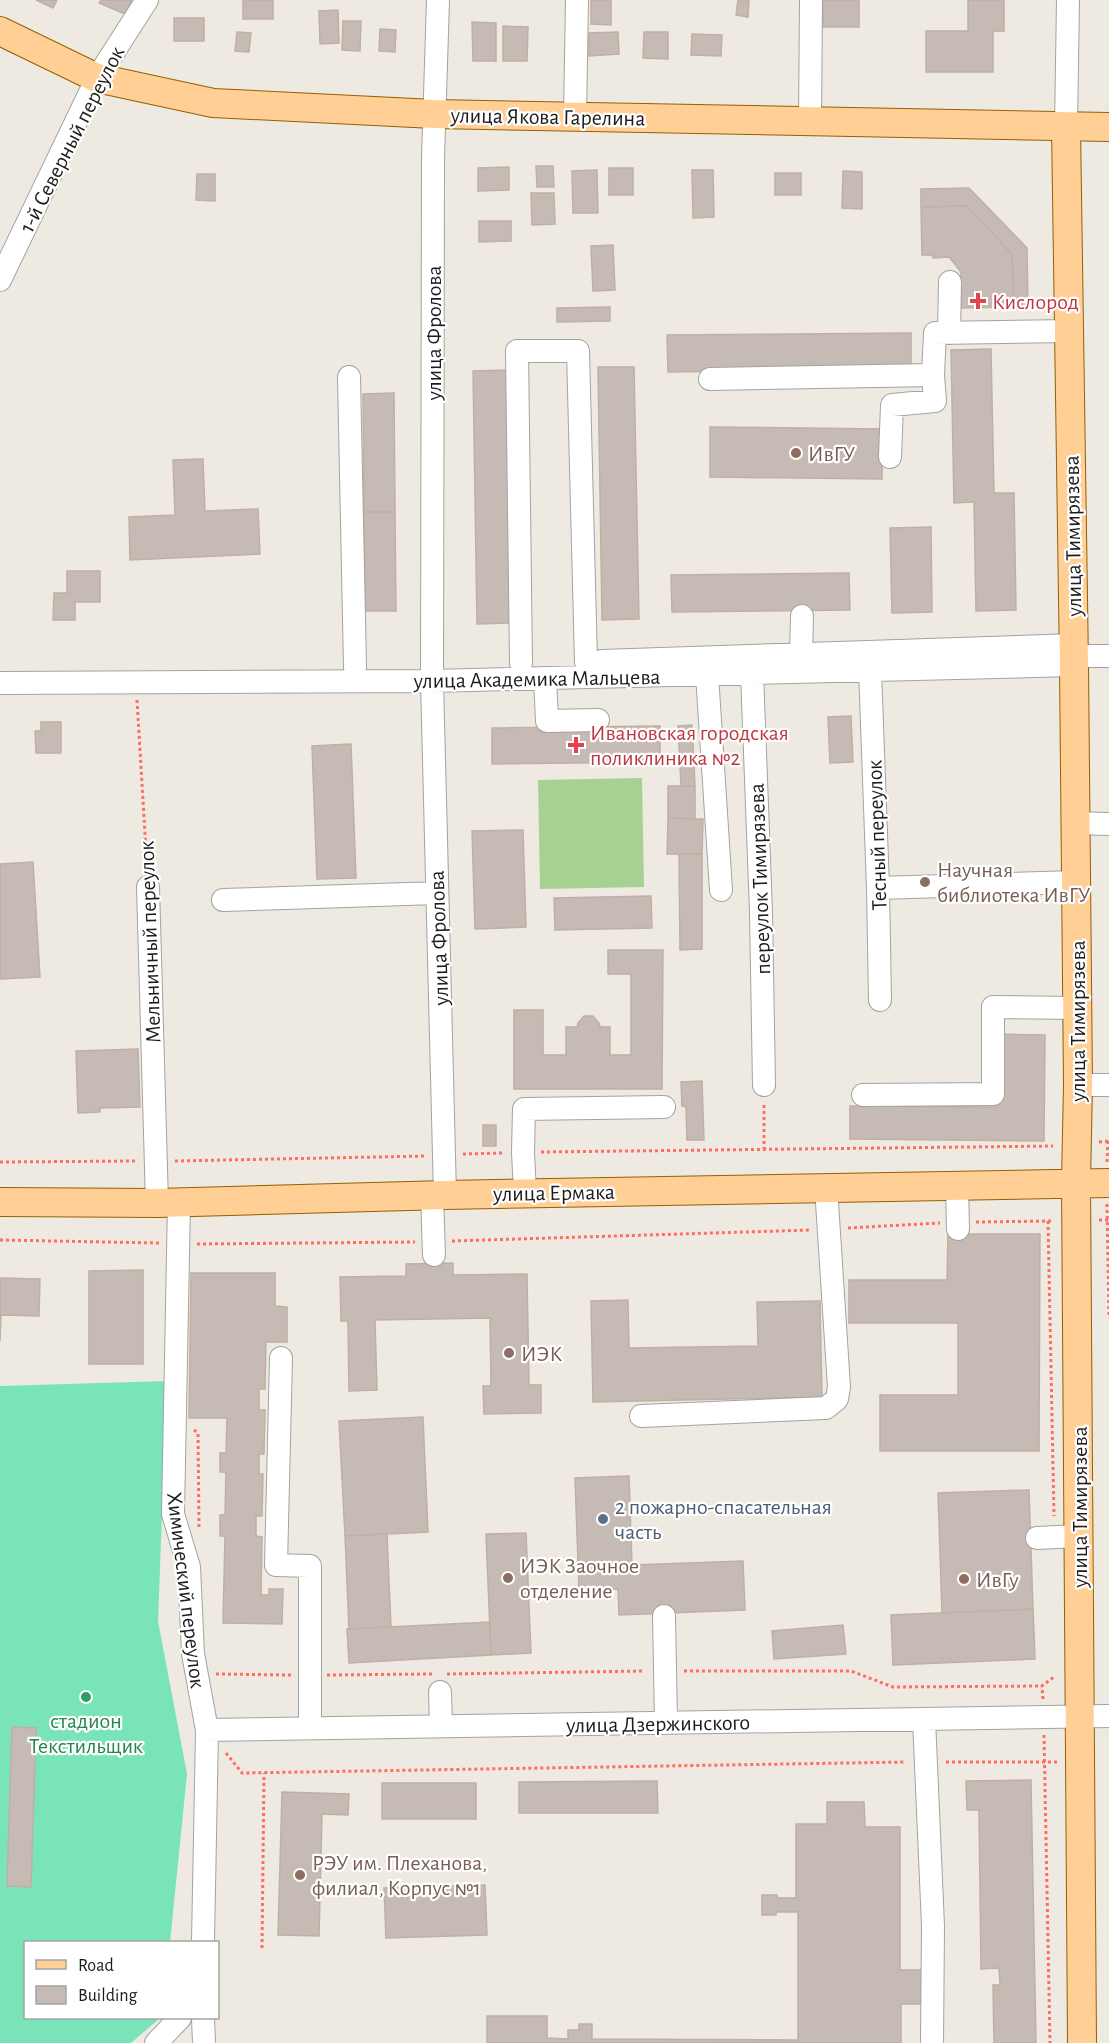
<svg xmlns="http://www.w3.org/2000/svg" width="1109" height="2043" font-family="'Alegreya Sans',sans-serif">
<style>
.forest{fill:#a6d192}
.pitch{fill:#78e4b8}
.building{fill:#c6bbb4;stroke:#c1afa2;stroke-width:1.5}
.lines{fill:none;stroke-linecap:round;stroke-linejoin:round}
.minor-casing{stroke:#a3a3a3;stroke-width:24}
.major-casing{stroke:#946000;stroke-width:30}
.path{stroke:#ff6e61;stroke-width:3;stroke-dasharray:3 3;stroke-linecap:butt}
.minor{stroke:#fff;stroke-width:22}
.major{stroke:#ffcf95;stroke-width:28}
.health-dot{fill:#e0444e;stroke:#fff;stroke-width:2}
.education-dot{fill:#8d6e63;stroke:#fff;stroke-width:2}
.service-dot{fill:#5c6f8a;stroke:#fff;stroke-width:2}
.leisure-dot{fill:#2e9e5b;stroke:#fff;stroke-width:2}
.labels{text-anchor:middle;stroke-width:4.5;stroke-linejoin:round;paint-order:stroke}
.street-label{font-size:22px;fill:#1c1c1c;stroke:#fff}
.health-label{font-size:22px;fill:#be3a42;stroke:#fff;text-anchor:start}
.education-label{font-size:22px;fill:#785e54;stroke:#fff;text-anchor:start}
.service-label{font-size:22px;fill:#4e5e75;stroke:#fff;text-anchor:start}
.leisure-label{font-size:22px;fill:#27864d;stroke:#fff}
</style>
<rect width="100%" height="100%" fill="#eeeae1"/>
<path class="forest" d="M642,778L644,887L540,889L538,780Z"/>
<path class="pitch" d="M167,1381L158,1621L187,1774L170,1942H26V2018H160L131,2043H0V1386Z"/>
<path class="building" d="M36,0H57L53,8Z
M101,0H132L125,14L99,3Z
M243,0H273V19H243Z
M591,0H611V25L591,24Z
M738,0H749L748,17L736,15Z
M823,0H859V27H823Z
M968,0H1004V31H993V72H926V31H968Z
M338,10L339,43L320,44L319,11Z
M174,18H204V41H174Z
M343,21H361L360,51L342,50Z
M472,22L496,23V61H473Z
M503,26L528,27L527,61H503Z
M380,29L396,30L395,52L379,51Z
M237,32L251,33L249,52L235,51Z
M618,32L619,54L589,56V33Z
M644,32H668V59L643,58Z
M692,34L722,35L721,56L691,55Z
M536,166H553L554,187H537Z
M509,167V190L478,191V168Z
M609,168H633V195H609Z
M597,170L598,213H573L572,171Z
M692,170H713L714,217L693,218Z
M843,171L862,172V209L842,208Z
M775,173H801V195H775Z
M197,174H215V201L196,200Z
M969,188L1027,248L1028,307H1014L1012,254L967,206L921,207V189Z
M531,193H554L555,224L532,225Z
M967,206L1012,254L1014,307L961,308V272L949,257L933,258L932,255H922L921,207Z
M479,221H511V241L479,242Z
M613,245L615,290L593,291L591,246Z
M610,307V321L557,322V308Z
M911,333V369L668,372L667,335Z
M991,349L994,493H1014L1016,610L976,611L974,502L954,503L951,350Z
M598,367H634L639,619L602,620Z
M509,370L514,623L477,624L473,371Z
M394,393L395,512H364L363,394Z
M710,427L883,429L882,479L710,477Z
M203,459L205,511L258,509L260,554L130,560L129,517L175,515L173,460Z
M364,512H395L396,611H365Z
M931,527L932,612L892,613L890,528Z
M67,571H100V602H75V620H53L54,593H67Z
M849,573L850,610L672,612L671,575Z
M851,716L853,762L830,763L828,717Z
M41,722H61V753H36L35,731H41Z
M692,725L695,786H681L678,726Z
M660,726V762L492,764V728Z
M351,744L356,878L317,879L312,746Z
M668,786H695V819L668,818Z
M668,818L703,819L702,854H667Z
M523,830L526,927L475,929L472,831Z
M679,854H702V949L680,950Z
M33,862L40,977L0,979V864Z
M651,896L652,928L555,930L554,898Z
M608,950H663L662,1089H514V1010H543V1055H566V1027H577L578,1023L584,1016H593L599,1023L600,1027H610V1055H631V974H608Z
M996,1034L1045,1035L1044,1141L850,1139V1106L995,1107Z
M138,1049L140,1107L100,1108V1112L78,1113L76,1051Z
M702,1081L704,1140H687L686,1107L682,1106L681,1082Z
M483,1125H496V1146H483Z
M948,1234H1040L1039,1451H880V1395H958V1323H849V1280H947Z
M453,1263V1275L527,1274L529,1385H541V1413L484,1414L483,1386H491L490,1318L375,1320L377,1390L349,1391L348,1321H341L340,1277L406,1276V1264Z
M143,1270V1364H89V1271Z
M191,1273H275V1306L287,1307V1342H266L265,1389H259V1410H265L264,1454H259V1474H263L262,1516H256V1536L262,1537L261,1595H269V1589H283L282,1624L223,1623L225,1536H220V1515H225L226,1472H220V1453H226L227,1418H189Z
M0,1278L40,1279L39,1316L1,1315L0,1341Z
M628,1300L629,1348L758,1346L757,1302L820,1301L822,1397L593,1402L591,1301Z
M423,1417L428,1532L345,1536L339,1421Z
M629,1476L632,1565L743,1561L745,1610L619,1615L618,1589L579,1590L575,1478Z
M1029,1490L1033,1609L942,1613L938,1493Z
M526,1533L531,1653L491,1655L486,1534Z
M387,1534L391,1627L349,1629L345,1536Z
M1033,1609L1035,1659L893,1665L891,1615Z
M490,1622L491,1655L349,1663L347,1629Z
M843,1625L846,1654L774,1659L772,1631Z
M12,1727L36,1728L31,1887L7,1886Z
M1031,1780L1036,2043H994L993,1985H1000L999,1968L981,1969L979,1810H967L966,1781Z
M657,1781L658,1813H519V1782Z
M382,1783H476V1819H382Z
M282,1792L349,1794L348,1815L322,1814L319,1936L278,1935Z
M827,1802H864L865,1827H900V1970H922V2004H901V2043H487V2016H547V2038L568,2039V2030H579V2024H592V2039L798,2040V1912H776V1915H762V1895H777V1898H796V1824H827Z
M485,1885L487,1935L386,1938L384,1888Z"/>
<g class="lines">
<defs>
<path id="minor" d="M438,0L433,159L432,681L445,1195
M575,117L577,0
M810,122L811,0
M1066,127L1068,0
M0,280L97,78L147,0
M949,333L950,282
M349,377L355,667
M710,379L933,375L935,333L1069,331
M890,457L892,405L935,401L933,375
M801,654L802,616
M1074,656H1109
M706,659L721,890
M602,661L1074,645
M521,663L517,351H578L586,662
M870,670L878,888L880,1000
M752,673L761,912L764,1085
M545,678L547,721L598,720
M0,683L432,681L1074,665
M1075,823L1109,824
M148,887L157,1203
M878,888L1076,882
M223,900L437,893
M1078,1085H1109
M863,1095L993,1094V1007L1077,1008
M957,1184L958,1229
M525,1193L523,1152L524,1109L664,1107
M432,1195L434,1255
M179,1202L173,1514L189,1567L193,1654L207,1730L203,1942
M281,1358L276,1565L310,1566V1728
M641,1416L826,1408L837,1399L839,1387L826,1187
M1037,1538L1079,1536
M664,1616L666,1723
M440,1692L441,1726
M924,1719L933,1926L932,2043
M207,1730L1109,1716
M203,2018L204,2043
M156,2043L180,2018"/>
<path id="major" d="M0,31L97,78L213,103L434,114L1109,127
M1066,127L1074,665L1078,1085L1076,1182L1082,2043
M0,1202L157,1203L445,1195L1109,1183"/>
</defs>
<use href="#minor" class="minor-casing"/>
<use href="#major" class="major-casing"/>
<path class="path" d="M137,700L147,867
M764,1105V1149
M1099,1142L1109,1141
M541,1152L1053,1146
M463,1154L504,1153
M175,1161L427,1156
M0,1162L136,1161
M1107,1162L1108,1141
M1107,1204L1109,1316
M1099,1220H1109
M1048,1221L1054,1516
M976,1222L1054,1221
M848,1228L940,1223
M0,1240L160,1243
M452,1241L811,1230
M197,1244L415,1242
M194,1430L198,1433L199,1527
M684,1671H851L893,1687L1042,1686
M216,1674L291,1675
M447,1674L645,1671
M327,1675L432,1674
M1043,1699L1042,1686L1055,1676
M1044,1735L1050,2043
M226,1753L242,1773L906,1762
M946,1762H1058
M262,1948L264,1773"/>
<use href="#minor" class="minor"/>
<use href="#major" class="major"/>
</g>
<g class="health-dot">
<path d="M975 292h6v6h6v6h-6v6h-6v-6h-6v-6h6z"/>
<path d="M573 736h6v6h6v6h-6v6h-6v-6h-6v-6h6z"/>
</g>
<g class="education-dot">
<circle cx="796" cy="453" r="6"/>
<circle cx="925" cy="882" r="6"/>
<circle cx="509" cy="1353" r="6"/>
<circle cx="508" cy="1578" r="6"/>
<circle cx="964" cy="1579" r="6"/>
<circle cx="300" cy="1875" r="6"/>
</g>
<circle class="service-dot" cx="603" cy="1519" r="6"/>
<circle class="leisure-dot" cx="86" cy="1697" r="6"/>
<g class="labels">
<g class="street-label">
<text transform="translate(548 116) rotate(1)" y="8">улица Якова Гарелина</text>
<text transform="translate(71 139) rotate(-63)" y="8">1-й Северный переулок</text>
<text transform="translate(433 333) rotate(-90)" y="8">улица Фролова</text>
<text transform="translate(1072 536) rotate(-91)" y="8">улица Тимирязева</text>
<text transform="translate(537 678) rotate(-1)" y="8">улица Академика Мальцева</text>
<text transform="translate(876 835) rotate(-92)" y="8">Тесный переулок</text>
<text transform="translate(759 879) rotate(-92)" y="8">переулок Тимирязева</text>
<text transform="translate(438 938) rotate(-92)" y="8">улица Фролова</text>
<text transform="translate(149 942) rotate(-92)" y="8">Мельничный переулок</text>
<text transform="translate(1077 1021) rotate(-90)" y="8">улица Тимирязева</text>
<text transform="translate(554 1192) rotate(-1)" y="8">улица Ермака</text>
<text transform="translate(1079 1507) rotate(-90)" y="8">улица Тимирязева</text>
<text transform="translate(187 1590) rotate(83)" y="8">Химический переулок</text>
<text transform="translate(658 1723) rotate(-1)" y="8">улица Дзержинского</text>
</g>
<g class="health-label">
<text x="992" y="309">Кислород</text>
<text x="590" y="740">Ивановская городская<tspan x="590" dy="25">поликлиника №2</tspan></text>
</g>
<g class="education-label">
<text x="808" y="461">ИвГУ</text>
<text x="937" y="877">Научная<tspan x="937" dy="25">библиотека ИвГУ</tspan></text>
<text x="521" y="1361">ИЭК</text>
<text x="520" y="1573">ИЭК Заочное<tspan x="520" dy="25">отделение</tspan></text>
<text x="976" y="1587">ИвГу</text>
<text x="312" y="1870">РЭУ им. Плеханова,<tspan x="312" dy="25">филиал, Корпус №1</tspan></text>
</g>
<g class="service-label">
<text x="615" y="1514">2 пожарно-спасательная<tspan x="615" dy="25">часть</tspan></text>
</g>
<g class="leisure-label">
<text x="86" y="1728">стадион<tspan x="86" dy="25">Текстильщик</tspan></text>
</g>
</g>
<rect x="24" y="1941" width="195" height="78" fill="#ffffff" stroke="#a4a4a4" stroke-width="1.5"/>
<rect x="36" y="1960" width="30" height="9" fill="#ffcf95" stroke="#a4a4a4" stroke-width="1.5"/>
<text x="78" y="1971" font-size="18" fill="#1c1c1c">Road</text>
<rect x="36" y="1986" width="30" height="18" fill="#c6bbb4" stroke="#a4a4a4" stroke-width="1.5"/>
<text x="78" y="2001" font-size="18" fill="#1c1c1c">Building</text>
</svg>
